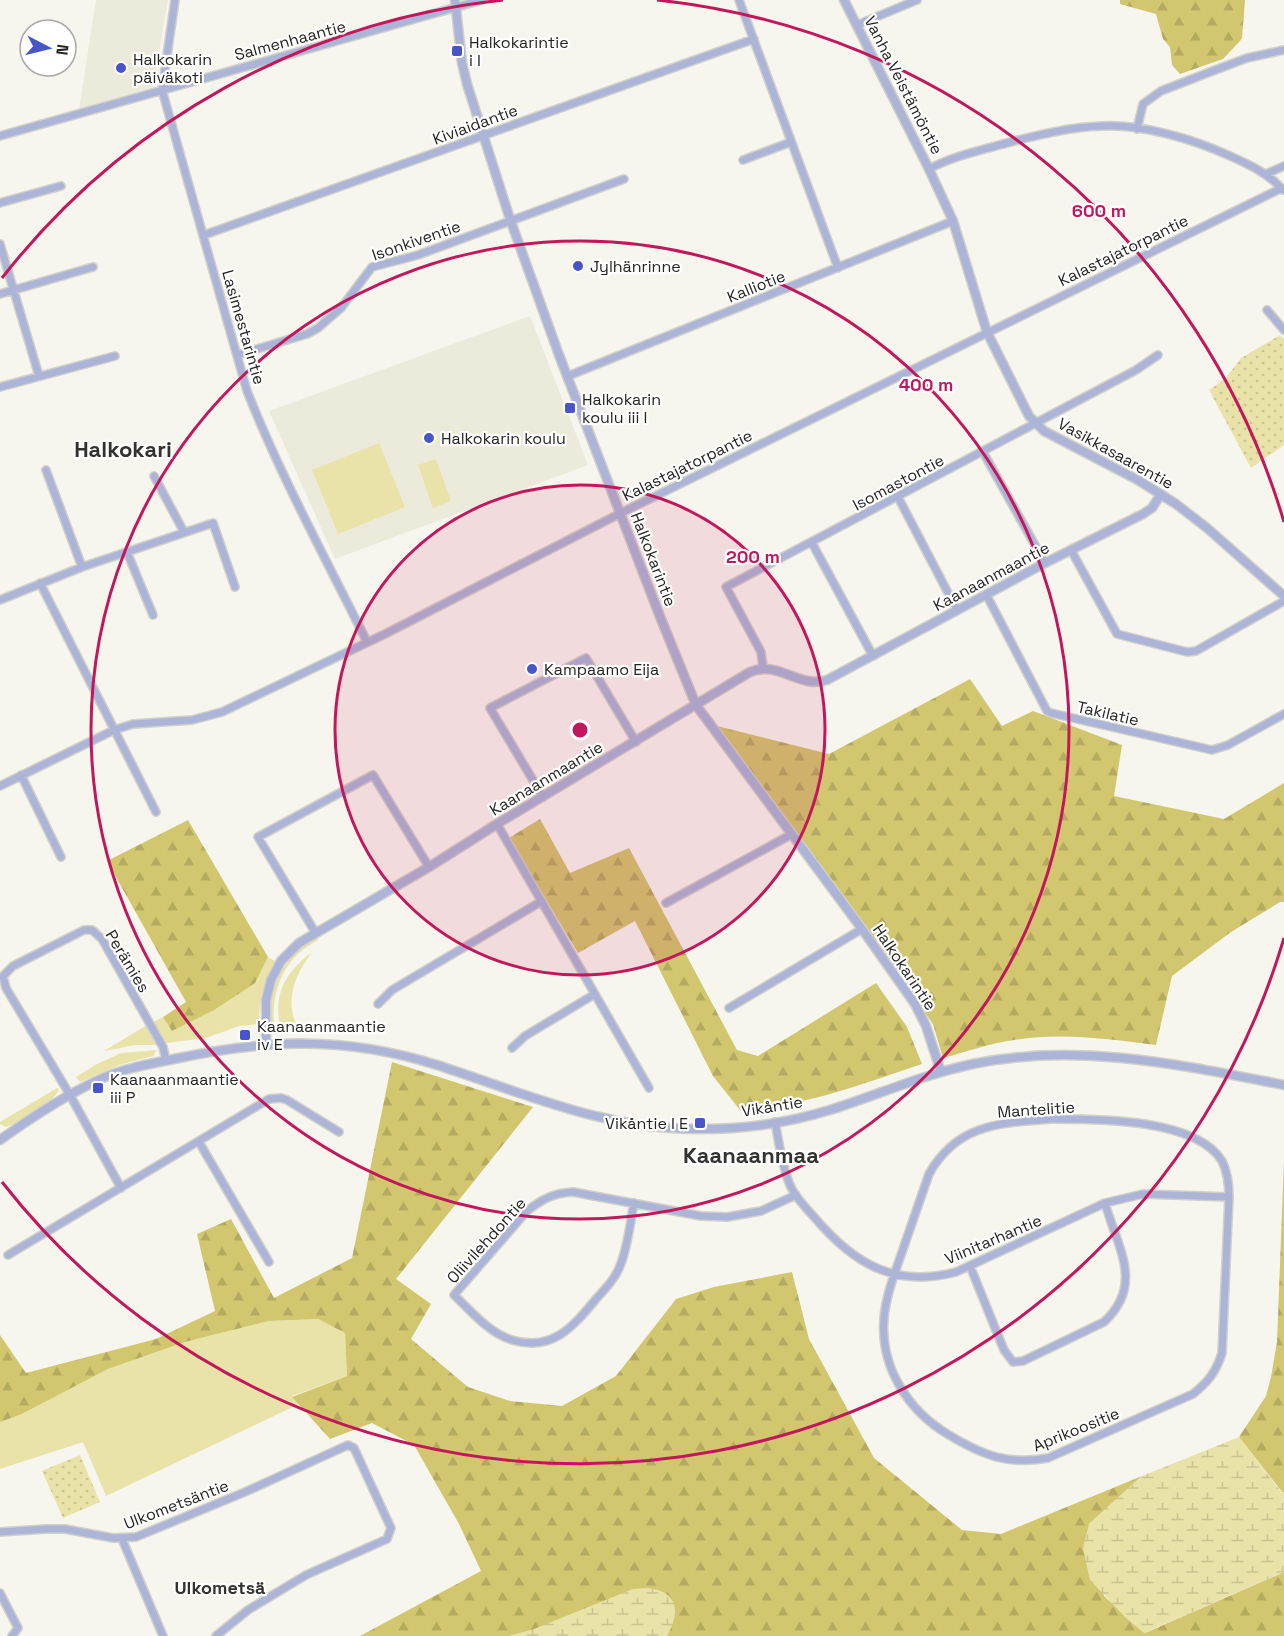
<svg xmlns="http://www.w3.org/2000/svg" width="1284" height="1636" font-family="'Space Grotesk',sans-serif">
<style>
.built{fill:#eceadb}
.grass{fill:#eae3a9}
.forest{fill:url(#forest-firs)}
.wetland{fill:url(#wetland-marsh)}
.park{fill:url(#park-dots)}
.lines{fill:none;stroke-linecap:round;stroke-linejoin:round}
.minor-casing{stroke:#d1d0c9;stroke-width:10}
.tertiary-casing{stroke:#d1d0c9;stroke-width:11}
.minor{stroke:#acb5d7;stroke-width:7}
.tertiary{stroke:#acb5d7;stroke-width:8}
.ring{fill:none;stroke:#c2185b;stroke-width:3}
.poi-dot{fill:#4755c9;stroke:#fff;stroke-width:2}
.labels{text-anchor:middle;stroke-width:4.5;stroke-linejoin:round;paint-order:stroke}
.street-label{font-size:16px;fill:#242421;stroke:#fff}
.poi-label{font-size:16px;fill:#242421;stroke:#fff;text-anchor:start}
.neighbourhood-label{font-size:18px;font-weight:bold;fill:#33332d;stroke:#fff}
.district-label{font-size:22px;font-weight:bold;fill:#33332d;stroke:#fff}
.centre{fill:#c2185b;stroke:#fff;stroke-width:3}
.ring-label{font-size:18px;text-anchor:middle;font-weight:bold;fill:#c2185b;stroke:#fff;stroke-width:4.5;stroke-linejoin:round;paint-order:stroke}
</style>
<defs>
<pattern id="forest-firs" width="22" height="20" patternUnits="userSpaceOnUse" patternTransform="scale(1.5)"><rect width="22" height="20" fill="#d2c76f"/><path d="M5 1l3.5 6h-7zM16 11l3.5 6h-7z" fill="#b4ab60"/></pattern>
<pattern id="wetland-marsh" width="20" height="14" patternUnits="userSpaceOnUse" patternTransform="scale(1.5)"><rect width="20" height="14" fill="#eae3a9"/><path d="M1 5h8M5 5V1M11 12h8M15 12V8" fill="none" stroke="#c9c391"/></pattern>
<pattern id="park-dots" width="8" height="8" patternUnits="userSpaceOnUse" patternTransform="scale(1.5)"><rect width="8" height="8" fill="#eae3a9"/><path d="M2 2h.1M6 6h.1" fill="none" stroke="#c9c391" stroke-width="1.8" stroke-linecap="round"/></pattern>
</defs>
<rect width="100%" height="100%" fill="#f7f6ee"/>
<path class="built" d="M96,0H168L153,87L79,109Z
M530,316L588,465L335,559L269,411Z"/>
<path class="grass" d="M379,443L405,507L338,534L312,470Z
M436,459L451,501L433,508L418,465Z
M316,936L318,940C312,944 304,948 299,953C280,970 272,997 274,1022H269C270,981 283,960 316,936Z
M312,952C296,974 285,997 296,1024L309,1029L283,1027L280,1025C273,993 287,971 312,952Z
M268,957L275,961C263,983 259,1000 259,1024L239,1026L206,1038L166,1043L153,1022L163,1017L172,1030L255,983Z
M147,1025L157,1045H136L104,1051Z
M157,1050L153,1056L122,1064L80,1082L76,1077L95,1065L121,1053Z
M57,1088L59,1089C54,1103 19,1124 5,1127L0,1124V1122Z
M318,1319L345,1333L347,1376L292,1396L299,1404L106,1496L83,1442L0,1469V1422L22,1414L108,1369L185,1342L269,1321Z"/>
<path class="forest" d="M1120,0H1245L1242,38L1240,41L1223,59L1180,74L1172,65L1170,47L1163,39L1156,14L1120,4Z
M970,679L1002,726L1033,711L1122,745L1114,796L1224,819L1284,783V902H1280L1231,932L1172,976L1156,1045C1109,1039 1061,1032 1014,1040C990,1043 966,1052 943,1058L933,1024L717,726L829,754Z
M540,819L570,873L629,848L737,1050L758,1056L876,983L907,1027L922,1064C862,1084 803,1107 740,1110L713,1076L635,921L578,953L509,838Z
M188,820L268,957L255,983L214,1010L172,1031L163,1017L186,1002L107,861Z
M392,1062L533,1107L396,1279L431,1304L411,1339L468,1387L510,1401L562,1406L616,1376L676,1299L714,1287L792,1272L809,1339L874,1458L962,1530L1001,1534L1142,1476L1089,1524L1104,1596L1145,1633L1284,1572V1636H360L481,1571L459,1524L414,1445L372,1423L330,1439L292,1397L347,1376L345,1333L318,1319L269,1321L185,1342L108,1369L22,1414L0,1422V1335L26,1373L156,1339L215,1311L197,1234L231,1219L274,1298L352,1258Z
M1284,1160V1492L1283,1493L1239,1437L1266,1396L1271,1377L1277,1342Z"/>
<path class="wetland" d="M1239,1437L1282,1493L1284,1492V1572L1144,1633L1126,1618L1090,1580L1083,1548L1089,1524L1142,1476Z
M647,1588C678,1591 681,1611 667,1636H509L534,1629L633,1589Z"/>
<path class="park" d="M1280,335L1284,339V445L1251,468L1209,390L1226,378L1241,358Z
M80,1455L100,1502L63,1518L42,1471Z"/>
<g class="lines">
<defs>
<path id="minor" d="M175,0L162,90L247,391C281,477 326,559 367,642
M739,0L838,268
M857,25L917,0
M1137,129L1143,104L1161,91L1210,72L1247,58L1284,50
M0,136L482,0
M743,160L791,142
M929,169C953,156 981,150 1007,143C1038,135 1070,127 1102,126C1142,124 1193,139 1230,156C1250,165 1268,173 1283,190
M1266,174L1284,166
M0,203L61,186
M204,235L754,39
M0,244L39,376
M0,294L93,267
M1267,310L1284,330
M237,355L307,334L318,328L341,308L372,267L418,255L624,179
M568,376L953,221
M0,387L115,356
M983,452L1045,563
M46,470L82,567
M154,476L184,532
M898,497L957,610
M812,543L873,656
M1071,550L1117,634L1187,652L1196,651L1284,601
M127,552L153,615
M40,583L156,812
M987,596L1047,711L1051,713L1212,750L1228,745L1284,714
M0,600L82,567L213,523L235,587
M763,667L761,652L726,587L1136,370L1158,355
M21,775L61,857
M0,786L114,730L133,724L192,720L222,712L387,633L621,513L1282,188
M543,797L490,708L586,658L636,742
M497,824L649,1088
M666,903L792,834
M315,932L258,837L373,775L429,867
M378,1004L392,990L542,901
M729,1008L862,929
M512,1048L525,1036L595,994
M1051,1119C1096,1119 1196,1118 1222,1161C1228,1173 1229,1184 1229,1197L1222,1353C1216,1372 1208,1382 1193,1394L1048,1458C1008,1465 984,1456 949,1435C908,1411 880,1367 884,1318C886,1295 895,1273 902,1252C911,1226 920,1200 929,1174C957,1124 999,1123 1051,1119Z
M775,1122C779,1143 782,1166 790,1185C795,1197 806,1208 815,1218C854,1264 895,1288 956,1272L1105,1203L1143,1194L1229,1197
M199,1142L269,1262
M121,1188L70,1095L6,988L3,976L13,966L84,930H92L102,939L163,1047L166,1061
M634,1203C630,1224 628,1246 620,1266C615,1279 605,1289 596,1299C573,1327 552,1352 512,1340C489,1333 471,1311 454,1295L527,1211C542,1199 554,1193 573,1192L701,1216L727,1217L761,1211L796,1195
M8,1255L269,1099L281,1098L287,1100L339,1132
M970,1266L1004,1350L1013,1362L1023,1361L1104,1322C1145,1284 1117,1247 1105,1203
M0,1532L46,1529H65L113,1538L136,1537L245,1492L348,1445L354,1448L391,1528L387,1539L306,1575L248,1610L216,1636
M122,1539L163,1636
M0,1593L18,1628L12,1636"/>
<path id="tertiary" d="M455,0L462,63L467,84L510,219L559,355L661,619L696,705L862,929L915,1004L926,1026L941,1072
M844,0L929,169L953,221L987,332L1029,416L1044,431L1138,480L1176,504L1207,528L1284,596
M266,1043V1000L271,980L281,961L299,943L429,867L497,824L750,672C779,660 799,689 827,680L1045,563L1143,514L1152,508L1161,494
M0,1140C32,1117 67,1094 103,1078C125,1068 150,1064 174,1059C267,1039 345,1036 437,1065C527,1094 604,1130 702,1129C746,1129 792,1122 833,1109C880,1094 925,1074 973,1064C1078,1042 1181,1065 1284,1085"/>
</defs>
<use href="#minor" class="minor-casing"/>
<use href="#tertiary" class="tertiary-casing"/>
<use href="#minor" class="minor"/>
<use href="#tertiary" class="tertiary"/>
</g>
<circle cx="580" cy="730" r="245" fill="#c2185b" fill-opacity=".12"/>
<g class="ring">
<circle cx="580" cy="730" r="245"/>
<circle cx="580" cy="730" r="489"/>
<path d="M1284 938A734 734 0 0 1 2 1182M2 278A734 734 0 0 1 503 0M657 0A734 734 0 0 1 1284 522"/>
</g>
<g class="poi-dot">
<rect x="451" y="45" width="12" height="12" rx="3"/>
<circle cx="121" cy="68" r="6"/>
<circle cx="578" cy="266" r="6"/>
<rect x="564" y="402" width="12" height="12" rx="3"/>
<circle cx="429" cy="438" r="6"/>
<circle cx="532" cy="669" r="6"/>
<rect x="239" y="1029" width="12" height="12" rx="3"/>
<rect x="92" y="1082" width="12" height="12" rx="3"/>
<rect x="694" y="1117" width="12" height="12" rx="3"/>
</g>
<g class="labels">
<g class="street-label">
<text transform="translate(290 40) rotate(-15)" y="6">Salmenhaantie</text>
<text transform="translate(904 85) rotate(63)" y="6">Vanha Veistämöntie</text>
<text transform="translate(475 124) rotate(-20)" y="6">Kiviaidantie</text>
<text transform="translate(416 240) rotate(-19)" y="6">Isonkiventie</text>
<text transform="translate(1123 250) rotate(-26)" y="6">Kalastajatorpantie</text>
<text transform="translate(756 286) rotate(-22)" y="6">Kalliotie</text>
<text transform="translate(244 327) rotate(74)" y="6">Lasimestarintie</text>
<text transform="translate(1116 453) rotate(29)" y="6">Vasikkasaarentie</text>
<text transform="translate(687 465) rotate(-26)" y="6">Kalastajatorpantie</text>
<text transform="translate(898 482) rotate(-28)" y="6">Isomastontie</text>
<text transform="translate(654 559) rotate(69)" y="6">Halkokarintie</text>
<text transform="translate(991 576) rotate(-28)" y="6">Kaanaanmaantie</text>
<text transform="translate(1108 713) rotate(13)" y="6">Takilatie</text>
<text transform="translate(546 778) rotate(-31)" y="6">Kaanaanmaantie</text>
<text transform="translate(128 961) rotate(59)" y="6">Perämies</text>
<text transform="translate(905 967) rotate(56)" y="6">Halkokarintie</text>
<text transform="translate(772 1106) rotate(-9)" y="6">Vikåntie</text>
<text transform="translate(1036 1109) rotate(-4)" y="6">Mantelitie</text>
<text transform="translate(993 1239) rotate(-23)" y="6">Viinitarhantie</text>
<text transform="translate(486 1240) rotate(-48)" y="6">Oliivilehdontie</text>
<text transform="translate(1076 1429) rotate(-22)" y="6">Aprikoositie</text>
<text transform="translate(176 1504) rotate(-21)" y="6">Ulkometsäntie</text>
</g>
<g class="poi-label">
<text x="469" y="48">Halkokarintie<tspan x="469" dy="18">i I</tspan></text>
<text x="133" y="65">Halkokarin<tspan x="133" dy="18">päiväkoti</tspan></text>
<text x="590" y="272">Jylhänrinne</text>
<text x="582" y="405">Halkokarin<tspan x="582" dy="18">koulu iii I</tspan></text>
<text x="441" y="444">Halkokarin koulu</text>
<text x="544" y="675">Kampaamo Eija</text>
<text x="257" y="1032">Kaanaanmaantie<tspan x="257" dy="18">iv E</tspan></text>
<text x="110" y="1085">Kaanaanmaantie<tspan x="110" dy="18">iii P</tspan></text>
<text x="688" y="1129" text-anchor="end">Vikåntie I E</text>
</g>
<g class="neighbourhood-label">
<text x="220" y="1594">Ulkometsä</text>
</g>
<g class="district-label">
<text x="123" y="457">Halkokari</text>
<text x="751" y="1163">Kaanaanmaa</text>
</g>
</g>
<circle cx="580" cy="730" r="9" class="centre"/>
<g class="ring-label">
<text x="1099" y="217">600 m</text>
<text x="926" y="391">400 m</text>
<text x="753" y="563">200 m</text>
</g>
<g transform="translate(48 48) rotate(97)"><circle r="28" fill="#ffffff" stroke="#a7a7a6" stroke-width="1.5"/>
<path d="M0-4.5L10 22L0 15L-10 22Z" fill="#4755c9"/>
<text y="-9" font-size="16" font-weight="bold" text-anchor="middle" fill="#242421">N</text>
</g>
</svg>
